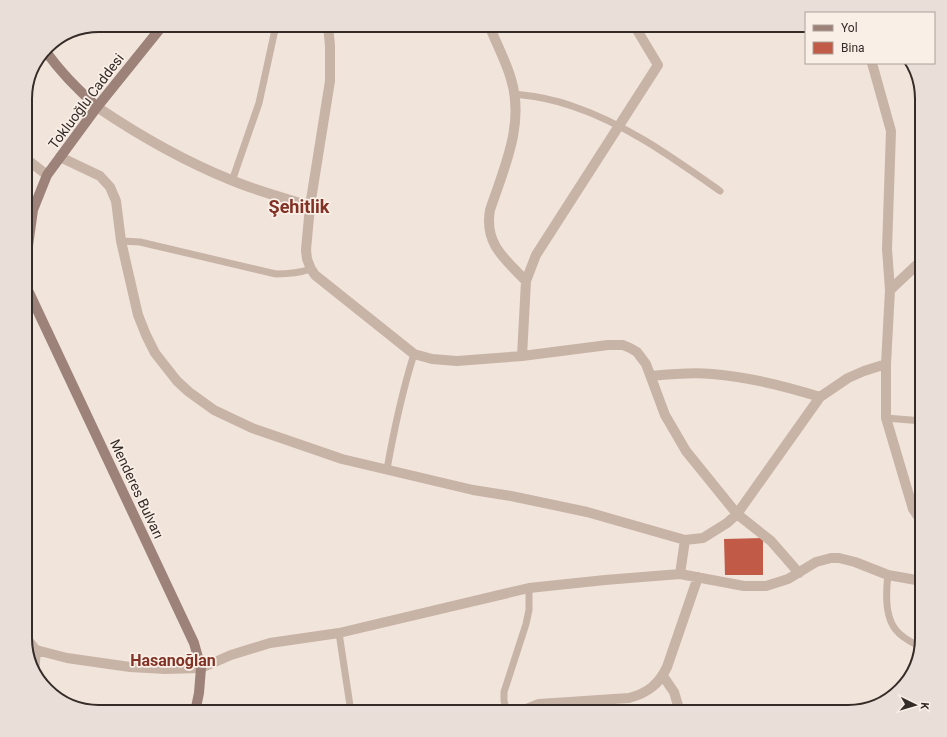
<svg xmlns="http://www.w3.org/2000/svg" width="947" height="737" font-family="Roboto,sans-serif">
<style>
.building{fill:#c15b48}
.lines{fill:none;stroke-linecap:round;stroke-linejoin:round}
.lane{stroke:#c8b3a7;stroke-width:7}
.street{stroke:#c8b3a7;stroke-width:10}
.secondary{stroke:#9c8279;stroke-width:10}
.labels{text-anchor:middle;stroke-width:3.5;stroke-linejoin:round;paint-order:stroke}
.street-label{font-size:14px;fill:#352b27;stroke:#f9efe7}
.quarter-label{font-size:16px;font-weight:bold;fill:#813224;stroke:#f9efe7}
.district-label{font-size:18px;font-weight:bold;fill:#813224;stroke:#f9efe7}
.rim{fill:none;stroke:#352b27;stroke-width:2}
</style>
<rect width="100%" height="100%" fill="#f1e4db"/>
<path class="building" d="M763,538V575H725L724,539Z"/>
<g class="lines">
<path class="lane" d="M514,94C534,96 553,99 572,106C626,124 673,158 720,191
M232,181L259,103L276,25
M121,241L140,242L276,274C288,274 299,273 311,269
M886,418L922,421
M387,469C394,430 402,392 414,354
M888,575C886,591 885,617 896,630C902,638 911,642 919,646
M339,633L351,712
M507,712L504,701V692L526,624L529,610V588"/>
<path class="street" d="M328,25L330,46V81L310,206L306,250L307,259L311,269L315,275L414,354L432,359L457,361L522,356L608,345H623L630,348L637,352L646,364L665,415L686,451L737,514L771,541L799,573
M489,25C496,43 506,61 511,79C525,124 504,168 490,210C484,244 505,259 526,281
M872,63L891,131L887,249L890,290
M97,107C140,136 184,161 231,180C257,191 284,198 310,206
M60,157L100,176L110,187L116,201L121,241L138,315L146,335L155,353L177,381L189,392L214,410L252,428L342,459L473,490L511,496L587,512L685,540L703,538L727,523L737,514L820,397L848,378L864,371L886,364
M25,158L47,175
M922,260L890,290L886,364V418L913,509L922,522
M522,356L526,281L536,255L658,65L634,25
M651,376C671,374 692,372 712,374C749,377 785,386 820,397
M680,574L685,540
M25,637L36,650L34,673
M36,650L67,658L130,667L165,669L201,668L231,655L270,643L339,633L529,588L605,580L680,574L744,586H766L788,579L816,562L831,558H839L855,562L888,575L922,581
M663,676L674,692L680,712
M519,712L539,704L629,698C648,693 659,684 667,667L698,577"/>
<path class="secondary" d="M45,50C60,72 78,89 97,107
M25,267L33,210L47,175L97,107L163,25
M25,284L194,643L201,668L199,693L195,712"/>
</g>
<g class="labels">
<g class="street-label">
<text transform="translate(86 101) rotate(-53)" y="5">Tokluoğlu Caddesi</text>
<text transform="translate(137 489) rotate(65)" y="5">Menderes Bulvarı</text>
</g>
<g class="quarter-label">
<text x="173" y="666">Hasanoğlan</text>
</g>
<g class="district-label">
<text x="299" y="213">Şehitlik</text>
</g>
</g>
<path d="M0 0H947V737H0ZM99 32H848A67 67 0 0 1 915 99V638A67 67 0 0 1 848 705H99A67 67 0 0 1 32 638V99A67 67 0 0 1 99 32Z" fill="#e9dfd8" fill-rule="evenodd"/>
<path class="rim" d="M99 32H848A67 67 0 0 1 915 99V638A67 67 0 0 1 848 705H99A67 67 0 0 1 32 638V99A67 67 0 0 1 99 32Z"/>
<rect x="805" y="12" width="130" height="52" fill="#f9efe7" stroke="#aba19a"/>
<rect x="813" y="25" width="20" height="6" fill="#9c8279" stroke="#aba19a"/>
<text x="841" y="32" font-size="12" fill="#352b27">Yol</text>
<rect x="813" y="42" width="20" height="12" fill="#c15b48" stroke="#aba19a"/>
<text x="841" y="52" font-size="12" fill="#352b27">Bina</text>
<g transform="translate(915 705) rotate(95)" stroke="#f9efe7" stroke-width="3" paint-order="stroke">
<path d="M0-3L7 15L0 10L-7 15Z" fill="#352b27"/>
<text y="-6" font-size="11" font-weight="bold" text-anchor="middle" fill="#352b27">K</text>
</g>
</svg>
